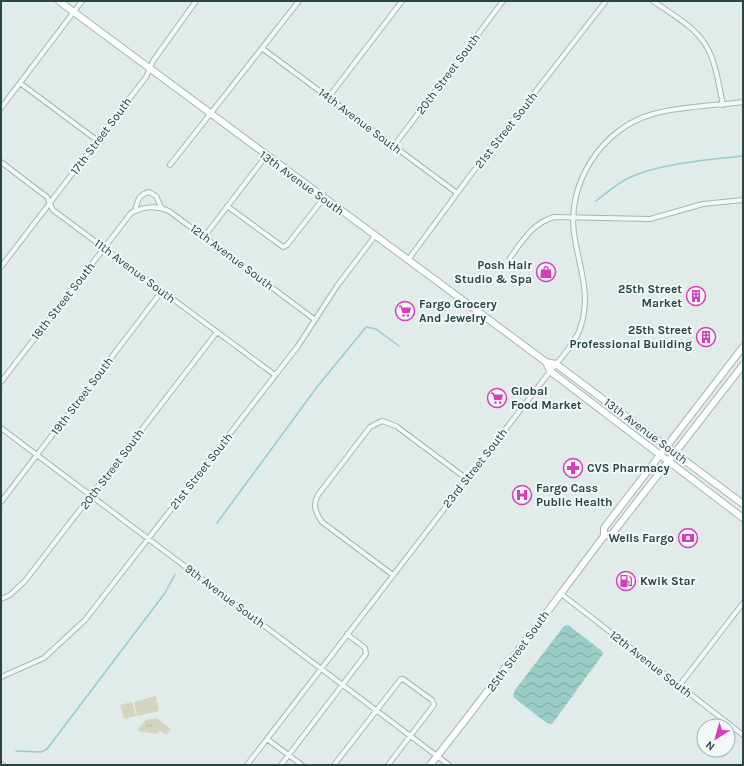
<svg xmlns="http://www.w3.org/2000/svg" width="744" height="766" font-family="Karla,sans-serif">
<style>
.green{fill:#d4d5c1}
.park{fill:url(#park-tufts)}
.water{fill:url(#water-waves)}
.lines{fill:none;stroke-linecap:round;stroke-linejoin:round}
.stream{stroke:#99cdc6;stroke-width:1.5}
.street-casing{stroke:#a6b6b5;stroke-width:6}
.secondary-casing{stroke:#a6b6b5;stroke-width:8}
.street{stroke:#f4f9f8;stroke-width:4}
.secondary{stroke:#fff;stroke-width:6}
.labels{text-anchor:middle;stroke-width:4;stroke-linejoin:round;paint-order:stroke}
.street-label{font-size:12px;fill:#284443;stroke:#f1f8f7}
.poi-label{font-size:12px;font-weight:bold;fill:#284443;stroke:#f1f8f7;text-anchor:start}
</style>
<defs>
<pattern id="park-tufts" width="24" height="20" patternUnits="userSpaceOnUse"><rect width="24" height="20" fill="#d4d5c1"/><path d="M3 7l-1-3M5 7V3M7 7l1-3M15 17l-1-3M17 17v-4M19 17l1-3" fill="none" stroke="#b6b8a7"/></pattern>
<pattern id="water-waves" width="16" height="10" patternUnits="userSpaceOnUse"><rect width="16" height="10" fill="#99cdc6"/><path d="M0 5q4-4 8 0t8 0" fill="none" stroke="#7da8a2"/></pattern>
</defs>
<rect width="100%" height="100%" fill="#e1ebea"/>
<path class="green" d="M156,696L159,711L137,716L134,702Z
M132,702L136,716L124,719L120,705Z"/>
<path class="park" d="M157,718L171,729L166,735L160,731L157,734L139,731L138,729L146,720Z"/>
<path class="water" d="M568,625L602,651L603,654L552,724L547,723L513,697L515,690L564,626Z"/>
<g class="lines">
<path class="stream" d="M596,201C607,193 618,182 631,177C662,163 709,160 743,156
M217,523L317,387L366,327L376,329L399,346
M16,751L41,752L47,749L165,593L175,574"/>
<defs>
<path id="street" d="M653,1C673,15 698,28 709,51C717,67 719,87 723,105
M263,49L457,193
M20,83L98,141
M328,98L402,1
M1,108L82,1
M393,147L503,1
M1,162L47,197L53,210L275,375
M170,165L299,1
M227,206L283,247L287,245L323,199
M135,211C138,200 138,195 149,192L156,196L161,207
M204,237L266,156
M510,258C523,240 533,223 554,217L650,219L703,204L743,200
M408,260L472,173L606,1
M1,267L146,77L153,61L196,1
M1,382L131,213C144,206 156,205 169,211L314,319
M1,428L449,765
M1,502L162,291
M393,575L322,522C316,513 312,505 318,495L370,427L382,421L396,426L467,479
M560,593L743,735
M1,599L10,595L25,581L217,332
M1,677L44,658L85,620L298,346L337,286L375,236
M679,686L743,603
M267,739L302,765
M1,764L3,765
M247,765L545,378C556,363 573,347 580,329C592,293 579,269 574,233C567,183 602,128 653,114C682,106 713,106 743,102
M281,765L366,654L365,648L347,634
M334,765L401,679H403L432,700L434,705L388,765"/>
<path id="secondary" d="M59,1L546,362L550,371L743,518
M546,362L556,364L743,504
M604,536L612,534L743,365
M430,765C490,690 546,613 604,536V528L743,347"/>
</defs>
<use href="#street" class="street-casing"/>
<use href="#secondary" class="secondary-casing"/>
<use href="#street" class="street"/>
<use href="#secondary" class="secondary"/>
</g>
<defs>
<symbol id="shop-ring" viewBox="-11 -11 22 22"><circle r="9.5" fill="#f1f8f7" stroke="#d93cbc" stroke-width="1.5"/><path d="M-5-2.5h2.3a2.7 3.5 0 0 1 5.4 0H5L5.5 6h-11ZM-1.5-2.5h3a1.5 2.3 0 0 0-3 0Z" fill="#d93cbc"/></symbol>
<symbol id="building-ring" viewBox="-11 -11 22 22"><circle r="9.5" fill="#f1f8f7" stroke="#d93cbc" stroke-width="1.5"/><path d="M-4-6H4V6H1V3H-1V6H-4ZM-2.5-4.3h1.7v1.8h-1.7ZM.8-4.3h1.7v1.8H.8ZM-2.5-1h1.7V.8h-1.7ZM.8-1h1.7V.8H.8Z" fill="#d93cbc"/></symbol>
<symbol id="supermarket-ring" viewBox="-11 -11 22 22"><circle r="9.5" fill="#f1f8f7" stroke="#d93cbc" stroke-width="1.5"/><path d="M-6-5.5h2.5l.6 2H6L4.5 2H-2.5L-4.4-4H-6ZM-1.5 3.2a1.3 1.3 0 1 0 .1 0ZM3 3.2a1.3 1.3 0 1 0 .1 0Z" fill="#d93cbc"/></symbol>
<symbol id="pharmacy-ring" viewBox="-11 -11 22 22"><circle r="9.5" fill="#f1f8f7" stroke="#d93cbc" stroke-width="1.5"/><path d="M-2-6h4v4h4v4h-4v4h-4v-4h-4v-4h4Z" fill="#d93cbc"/></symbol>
<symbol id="hospital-ring" viewBox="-11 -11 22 22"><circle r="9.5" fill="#f1f8f7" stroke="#d93cbc" stroke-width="1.5"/><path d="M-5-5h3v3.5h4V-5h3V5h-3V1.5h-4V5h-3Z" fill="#d93cbc"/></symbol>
<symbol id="bank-ring" viewBox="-11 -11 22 22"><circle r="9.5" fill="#f1f8f7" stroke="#d93cbc" stroke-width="1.5"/><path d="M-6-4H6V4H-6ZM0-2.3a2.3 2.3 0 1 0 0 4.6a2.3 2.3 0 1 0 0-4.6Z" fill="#d93cbc"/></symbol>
<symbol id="fuel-ring" viewBox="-11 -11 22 22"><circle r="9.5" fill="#f1f8f7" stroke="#d93cbc" stroke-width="1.5"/><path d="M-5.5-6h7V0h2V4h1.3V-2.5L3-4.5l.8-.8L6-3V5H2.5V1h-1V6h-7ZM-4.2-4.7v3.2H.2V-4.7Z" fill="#d93cbc"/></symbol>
</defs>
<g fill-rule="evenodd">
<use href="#shop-ring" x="535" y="261" width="22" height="22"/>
<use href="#building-ring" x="685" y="285" width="22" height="22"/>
<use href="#supermarket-ring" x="394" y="300" width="22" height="22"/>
<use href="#building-ring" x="695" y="326" width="22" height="22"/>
<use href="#supermarket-ring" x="486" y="387" width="22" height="22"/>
<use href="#pharmacy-ring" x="562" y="457" width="22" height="22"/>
<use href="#hospital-ring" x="511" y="484" width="22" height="22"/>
<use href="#bank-ring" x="677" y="527" width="22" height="22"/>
<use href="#fuel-ring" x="615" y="570" width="22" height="22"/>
</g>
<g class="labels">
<g class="street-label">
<text transform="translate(448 74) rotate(-53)" y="4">20th Street South</text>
<text transform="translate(360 121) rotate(37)" y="4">14th Avenue South</text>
<text transform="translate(506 130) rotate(-52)" y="4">21st Street South</text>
<text transform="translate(101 136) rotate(-53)" y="4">17th Street South</text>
<text transform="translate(302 183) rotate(36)" y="4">13th Avenue South</text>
<text transform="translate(232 257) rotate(37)" y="4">12th Avenue South</text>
<text transform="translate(135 271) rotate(37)" y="4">11th Avenue South</text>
<text transform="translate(63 301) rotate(-52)" y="4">18th Street South</text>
<text transform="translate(82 396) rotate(-53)" y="4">19th Street South</text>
<text transform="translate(646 431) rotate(37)" y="4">13th Avenue South</text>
<text transform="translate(475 468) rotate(-52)" y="4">23rd Street South</text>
<text transform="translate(112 469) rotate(-53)" y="4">20th Street South</text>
<text transform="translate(201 471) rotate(-52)" y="4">21st Street South</text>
<text transform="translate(225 596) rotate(37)" y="4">9th Avenue South</text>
<text transform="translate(518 651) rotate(-54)" y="4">25th Street South</text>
<text transform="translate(651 664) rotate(38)" y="4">12th Avenue South</text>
</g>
<g class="poi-label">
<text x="532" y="269" text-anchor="end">Posh Hair<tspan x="532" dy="14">Studio &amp; Spa</tspan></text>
<text x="682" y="293" text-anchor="end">25th Street<tspan x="682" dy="14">Market</tspan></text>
<text x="419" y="308">Fargo Grocery<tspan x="419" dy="14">And Jewelry</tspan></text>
<text x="692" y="334" text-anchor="end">25th Street<tspan x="692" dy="14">Professional Building</tspan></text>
<text x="511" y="395">Global<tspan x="511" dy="14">Food Market</tspan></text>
<text x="587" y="472">CVS Pharmacy</text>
<text x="536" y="492">Fargo Cass<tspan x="536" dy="14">Public Health</tspan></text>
<text x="674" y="542" text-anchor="end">Wells Fargo</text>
<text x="640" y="585">Kwik Star</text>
</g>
</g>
<rect width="744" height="766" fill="none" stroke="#284443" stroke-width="4"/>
<g transform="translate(716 738) rotate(217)"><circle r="19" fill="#f1f8f7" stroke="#a1b0af"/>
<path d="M0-3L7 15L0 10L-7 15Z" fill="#d93cbc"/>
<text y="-6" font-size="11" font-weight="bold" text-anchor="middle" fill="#284443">N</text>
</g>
</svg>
